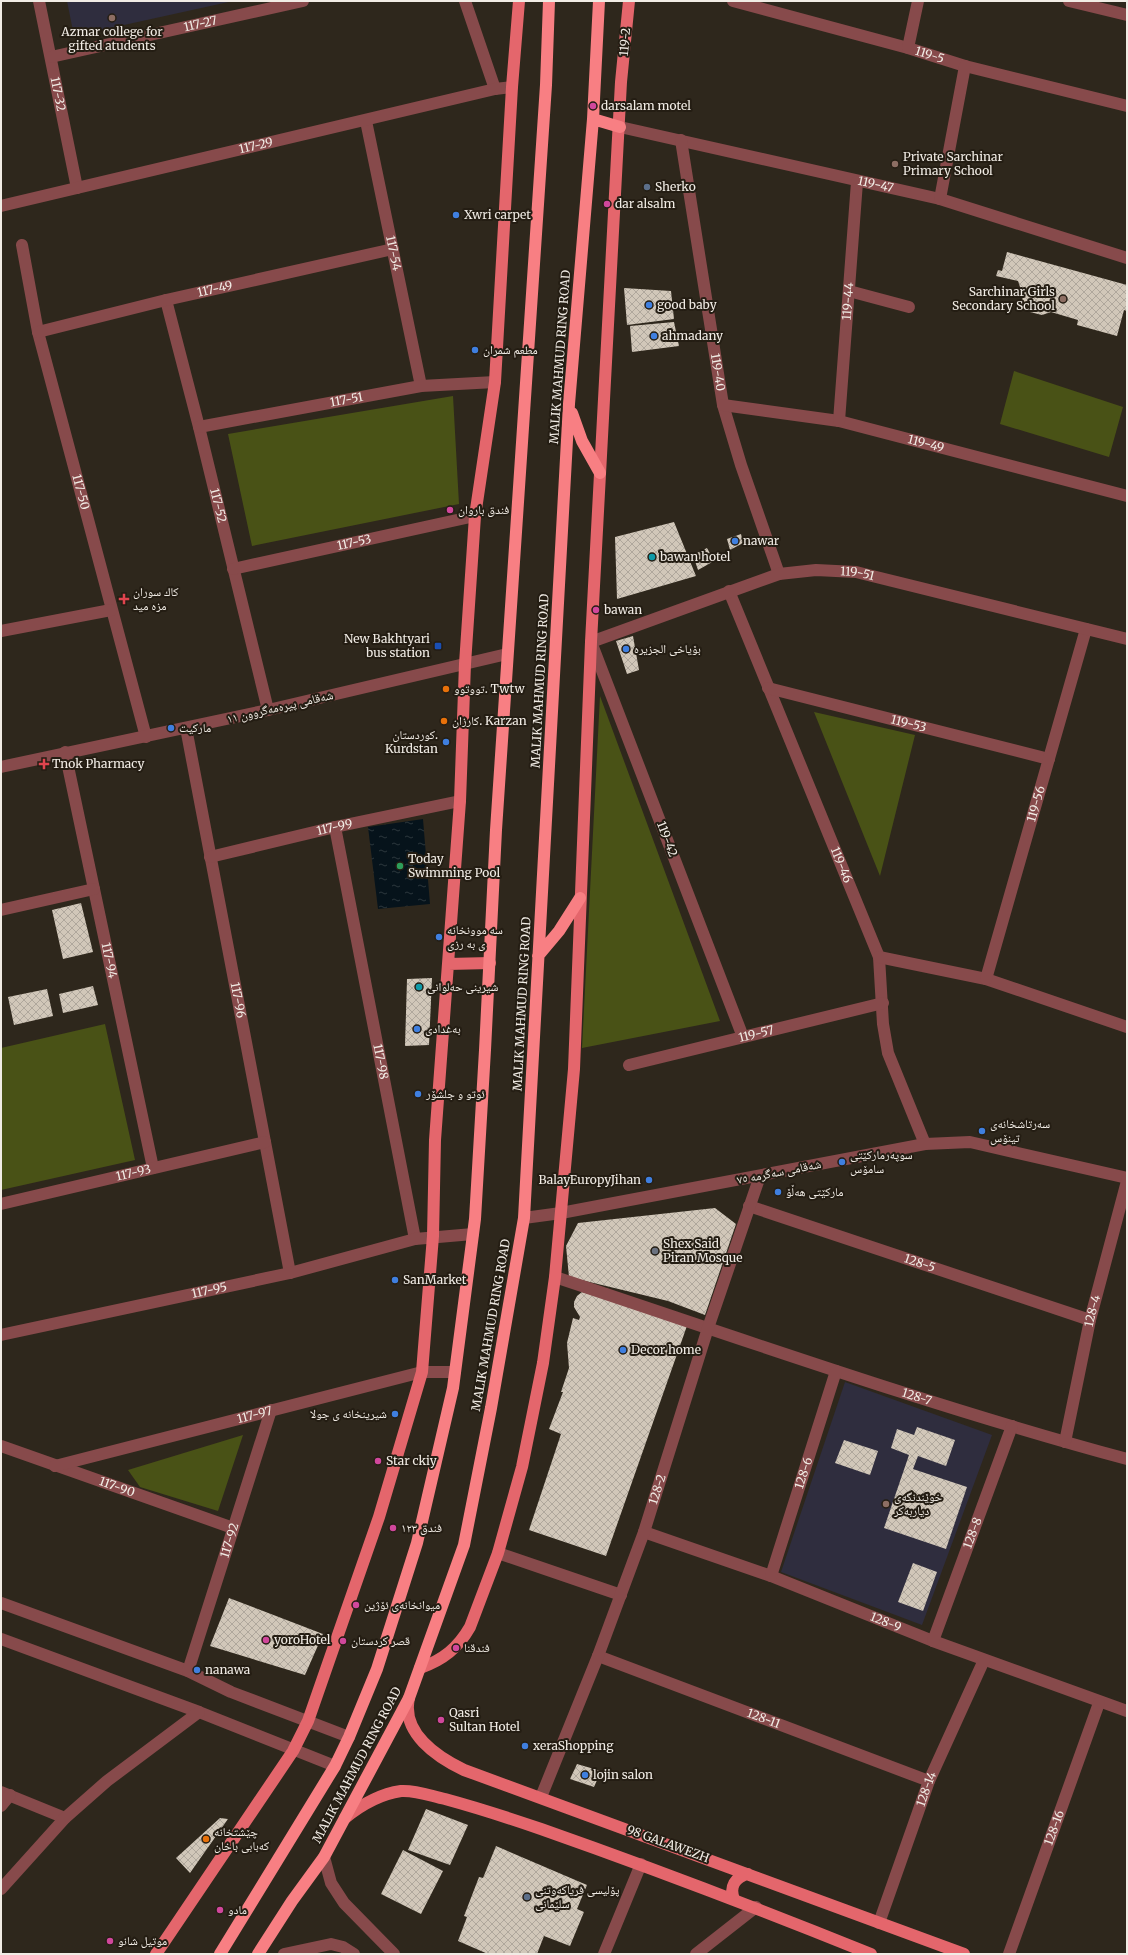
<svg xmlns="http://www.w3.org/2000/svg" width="1128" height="1955" font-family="Merriweather,'Noto Naskh Arabic',serif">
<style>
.education{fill:#2f2d3e}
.green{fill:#495216}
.water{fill:url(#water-ripples)}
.building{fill:url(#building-cross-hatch)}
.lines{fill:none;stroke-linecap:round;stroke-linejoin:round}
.minor{stroke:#874a4b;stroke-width:12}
.major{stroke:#e4666c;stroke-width:12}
.highway{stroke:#f87f83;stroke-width:12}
.education-dot{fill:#8d6e63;stroke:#241d13;stroke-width:1.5}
.hotel-dot{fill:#d1479c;stroke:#241d13;stroke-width:1.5}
.service-dot{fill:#5c6f8a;stroke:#241d13;stroke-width:1.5}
.shop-dot{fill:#3f7fe0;stroke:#241d13;stroke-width:1.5}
.culture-dot{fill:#0f9aa8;stroke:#241d13;stroke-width:1.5}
.health-dot{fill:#e0444e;stroke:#241d13;stroke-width:1.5}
.transit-dot{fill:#1a4fb4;stroke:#241d13;stroke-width:1.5}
.food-dot{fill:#e8710a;stroke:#241d13;stroke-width:1.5}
.leisure-dot{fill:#2e9e5b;stroke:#241d13;stroke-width:1.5}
.worship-dot{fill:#6b7280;stroke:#241d13;stroke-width:1.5}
.labels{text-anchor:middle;stroke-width:4;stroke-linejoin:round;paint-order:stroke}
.street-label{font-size:12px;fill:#f1ece5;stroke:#241d13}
.poi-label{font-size:12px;fill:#f1ece5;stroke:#241d13;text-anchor:start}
</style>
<defs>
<pattern id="water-ripples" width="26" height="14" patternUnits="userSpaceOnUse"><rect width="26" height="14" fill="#06131b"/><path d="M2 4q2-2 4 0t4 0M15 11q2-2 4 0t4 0" fill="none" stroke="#2b363c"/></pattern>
<pattern id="building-cross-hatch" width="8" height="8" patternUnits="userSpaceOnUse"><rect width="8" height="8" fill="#d1c7b9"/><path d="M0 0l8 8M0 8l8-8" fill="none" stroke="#afa79c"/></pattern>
</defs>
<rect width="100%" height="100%" fill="#2e271c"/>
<path class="education" d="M67,1H233L74,36Z
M845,1382L992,1435L922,1625L781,1572Z"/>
<path class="green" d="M1014,371L1123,407L1109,457L1000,424Z
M453,396L459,504L252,546L228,434Z
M600,696L720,1021L582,1048Z
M814,712L915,735L880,876Z
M105,1024L135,1160L1,1190V1048Z
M243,1435L218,1511L140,1487L128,1470Z"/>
<path class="water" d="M423,819L430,904L378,909L368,827Z"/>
<path class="building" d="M1007,252L1127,285V311L1124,310L1117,336L1077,325L1078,320L1051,312L1042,315L1030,312L1022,301L1023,296L1018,281L996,276L998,270L1002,271Z
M624,288L671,291L674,319L627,325Z
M674,322L679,346L632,352L630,326Z
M674,522L696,576L617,599L615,537Z
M741,534L743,543L730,550L727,539Z
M707,548L714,561L698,570L693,555Z
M633,636L639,670L627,674L616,641Z
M81,903L93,952L63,959L52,910Z
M432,978L429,1045L405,1046L407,979Z
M93,986L98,1005L63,1013L59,994Z
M47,989L53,1016L14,1025L8,997Z
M715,1208L736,1224L705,1315L668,1301L569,1277L566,1246L578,1223Z
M582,1292L688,1323L606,1556L529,1530L561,1434L549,1429L563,1392H561L569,1368L567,1343L573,1318L579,1320L580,1317L574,1307V1302L577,1296Z
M917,1427L955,1440L946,1466L918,1456L913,1469L967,1487L946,1549L884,1528L909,1455L891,1448L897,1429L914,1435Z
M844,1440L878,1451L870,1475L835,1463Z
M913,1563L937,1572L923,1611L898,1602Z
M229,1598L323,1634L305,1675L210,1646Z
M577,1764L601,1771L594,1787L570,1779Z
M426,1809L468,1825L450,1865L408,1850Z
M220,1818L228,1819L190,1873L176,1858Z
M496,1846L587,1885L577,1909L584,1912L570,1946L544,1936L537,1954H488L458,1941L467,1917L464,1916L479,1877L483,1878Z
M403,1850L443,1871L421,1914L381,1894Z"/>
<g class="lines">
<g class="minor">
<path id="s1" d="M39,1L77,188"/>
<path d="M465,1L495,89"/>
<path id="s2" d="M733,1L908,48L965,66L1127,106"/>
<path d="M1069,1L1127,15"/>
<path d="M908,48L918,1"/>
<path id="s3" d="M51,57L303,1"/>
<path id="s4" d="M366,121L421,386"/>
<path id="s5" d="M620,127L940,199L1127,258"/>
<path id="s6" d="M681,140L723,405L741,465L779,574"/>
<path d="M940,199L965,66"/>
<path id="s7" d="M1,206L495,89L512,87"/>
<path id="s8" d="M22,245L38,332L146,737"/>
<path d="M849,291L909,307"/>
<path id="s9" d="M166,300L199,427L268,710"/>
<path id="s10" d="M38,332L166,300L393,249"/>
<path id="s11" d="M723,405L839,421L1127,496"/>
<path id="s12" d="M839,421L857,182"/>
<path id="s13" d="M199,427L421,386L495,382"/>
<path id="s14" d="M233,569L475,516"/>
<path id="s15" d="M729,591L879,957L883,1024L888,1053L925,1144"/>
<path d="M1,631L111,610"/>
<path id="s16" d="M768,688L1049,759"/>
<path id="s17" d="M186,728L290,1273"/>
<path id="s18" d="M65,752L153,1168"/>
<path d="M1,767L268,710L507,654"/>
<path id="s19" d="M335,827L415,1239"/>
<path id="s20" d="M210,857L335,827L460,801"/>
<path d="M1,910L94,889"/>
<path d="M879,957L986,979L1127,1027"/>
<path id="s21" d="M986,979L1086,629"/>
<path id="s22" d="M743,1037L591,642L779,574L816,570L856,572L1127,639"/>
<path id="s23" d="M629,1065L883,1003"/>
<path id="s24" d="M1,1204L265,1142"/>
<path id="s25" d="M749,1206L1090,1320"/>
<path d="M524,1218L561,1213L925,1144L970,1142L1127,1178"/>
<path id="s26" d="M555,1277C745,1340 934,1407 1127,1459"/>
<path id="s27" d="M1,1335L290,1273L415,1239L473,1234"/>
<path id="s28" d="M1065,1442L1090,1320L1127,1181"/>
<path id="s29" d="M1,1446L233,1528"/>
<path id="s30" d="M55,1466L422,1372H455"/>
<path id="s31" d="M644,1532L771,1576L933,1641L1127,1711"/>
<path d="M498,1553L621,1595"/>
<path id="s32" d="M771,1576L836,1371"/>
<path d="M1,1603L188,1671L231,1692L349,1737"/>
<path d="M1,1639L199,1712L335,1766"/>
<path id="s33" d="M933,1641L1012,1426"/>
<path id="s34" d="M598,1656L929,1781"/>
<path id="s35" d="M188,1671L271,1410"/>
<path d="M1,1792L65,1818"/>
<path id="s36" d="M541,1797L598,1656L644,1532L708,1328L760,1176"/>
<path d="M1,1806L10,1795"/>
<path d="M324,1857L331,1883L344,1903L394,1954"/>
<path d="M1,1889L65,1818L107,1781L199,1712"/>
<path id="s37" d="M879,1923L929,1781L984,1660"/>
<path d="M284,1954L331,1944L343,1947L354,1954"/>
<path d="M604,1954L641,1864"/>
<path d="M696,1954L756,1907"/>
<path id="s38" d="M1009,1954L1099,1703"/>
</g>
<path class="major" d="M448,964L490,963
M420,1668C443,1660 458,1648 470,1627L498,1553L522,1467L543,1363L555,1277L574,1069L591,642L621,82L629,1
M409,1698C401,1733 437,1757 464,1770L964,1954
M345,1818C361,1805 380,1794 401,1791C416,1790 431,1796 445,1799C478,1808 509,1818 541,1829C652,1868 762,1910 871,1954
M734,1899C729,1887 735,1877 748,1874
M156,1954L293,1751L308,1721L379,1517L422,1372L433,1236L435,1140L460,801L465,664L475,516L495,382L512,87L519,1"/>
<path class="highway" d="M593,119L620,127
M572,413L582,441L600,473
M538,956L559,931L580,898
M220,1954L335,1766L349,1737L377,1669L417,1543L453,1388L475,1219L485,1050L496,830L546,85L549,1
M258,1954L292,1901L324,1857L409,1698L464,1545L491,1408L524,1218L569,404L593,119L599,1"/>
</g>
<g class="education-dot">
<circle cx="112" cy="18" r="4"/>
<circle cx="895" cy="164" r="4"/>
<circle cx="1063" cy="299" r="4"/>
<circle cx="886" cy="1504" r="4"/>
</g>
<g class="hotel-dot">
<circle cx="593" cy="106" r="4"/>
<circle cx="607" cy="204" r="4"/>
<circle cx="450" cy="510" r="4"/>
<circle cx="596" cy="610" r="4"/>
<circle cx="378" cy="1461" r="4"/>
<circle cx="393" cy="1528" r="4"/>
<circle cx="356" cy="1605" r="4"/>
<circle cx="266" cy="1640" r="4"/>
<circle cx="343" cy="1641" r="4"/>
<circle cx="456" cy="1648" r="4"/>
<circle cx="441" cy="1720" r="4"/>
<circle cx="220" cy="1910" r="4"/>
<circle cx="110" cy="1941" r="4"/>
</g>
<g class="service-dot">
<circle cx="647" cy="187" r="4"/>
<circle cx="527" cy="1897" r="4"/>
</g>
<g class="shop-dot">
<circle cx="456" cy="215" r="4"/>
<circle cx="649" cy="305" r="4"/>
<circle cx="654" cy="336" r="4"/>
<circle cx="475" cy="350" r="4"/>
<circle cx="735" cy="541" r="4"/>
<circle cx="626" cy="649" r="4"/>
<circle cx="171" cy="728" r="4"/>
<circle cx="446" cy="742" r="4"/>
<circle cx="439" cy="937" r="4"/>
<circle cx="417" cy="1029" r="4"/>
<circle cx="418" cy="1094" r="4"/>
<circle cx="982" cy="1131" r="4"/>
<circle cx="842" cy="1162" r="4"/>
<circle cx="649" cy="1180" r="4"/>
<circle cx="778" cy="1192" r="4"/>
<circle cx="395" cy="1280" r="4"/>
<circle cx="623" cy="1350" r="4"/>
<circle cx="395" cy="1414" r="4"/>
<circle cx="197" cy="1670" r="4"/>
<circle cx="525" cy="1746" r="4"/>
<circle cx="585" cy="1775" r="4"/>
</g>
<g class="culture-dot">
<circle cx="652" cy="557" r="4"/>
<circle cx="419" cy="987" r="4"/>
</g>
<g class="health-dot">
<path d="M122 593h4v4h4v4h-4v4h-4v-4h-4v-4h4z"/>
<path d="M42 758h4v4h4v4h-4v4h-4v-4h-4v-4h4z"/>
</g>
<rect class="transit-dot" x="434" y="642" width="8" height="8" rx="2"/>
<g class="food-dot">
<circle cx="446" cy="689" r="4"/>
<circle cx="444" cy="721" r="4"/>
<circle cx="206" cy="1839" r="4"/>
</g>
<circle class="leisure-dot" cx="400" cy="866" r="4"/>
<circle class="worship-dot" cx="655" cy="1251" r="4"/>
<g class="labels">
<g class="street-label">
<text dy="4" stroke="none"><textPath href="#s3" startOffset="153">117-27</textPath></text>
<text transform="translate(625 42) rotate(-85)" y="4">119-2</text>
<text dy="4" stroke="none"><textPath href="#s2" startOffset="204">119-5</textPath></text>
<text dy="4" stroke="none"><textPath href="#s1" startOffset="95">117-32</textPath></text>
<text dy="4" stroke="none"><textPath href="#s7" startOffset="262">117-29</textPath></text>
<text dy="4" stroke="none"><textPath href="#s5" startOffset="262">119-47</textPath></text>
<text dy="4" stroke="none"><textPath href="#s4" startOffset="135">117-54</textPath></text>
<text dy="4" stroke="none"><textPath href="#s10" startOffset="182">117-49</textPath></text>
<text dy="4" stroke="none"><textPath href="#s12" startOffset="120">119-44</textPath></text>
<text transform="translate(560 357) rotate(-86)" y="4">MALIK MAHMUD RING ROAD</text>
<text dy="4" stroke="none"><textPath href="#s6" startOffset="235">119-40</textPath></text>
<text dy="4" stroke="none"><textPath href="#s13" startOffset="150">117-51</textPath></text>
<text dy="4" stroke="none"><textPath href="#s11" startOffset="207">119-49</textPath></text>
<text dy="4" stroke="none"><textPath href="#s8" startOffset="254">117-50</textPath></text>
<text dy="4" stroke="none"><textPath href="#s9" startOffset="212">117-52</textPath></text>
<text dy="4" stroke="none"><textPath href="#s14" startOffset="124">117-53</textPath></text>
<text dy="4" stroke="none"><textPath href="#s22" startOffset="702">119-51</textPath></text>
<text transform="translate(540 681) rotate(-87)" y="4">MALIK MAHMUD RING ROAD</text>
<text transform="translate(280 707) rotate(-13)" y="4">شەقامی پیرەمەگروون ١١</text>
<text dy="4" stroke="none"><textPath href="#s16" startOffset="145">119-53</textPath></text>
<text dy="4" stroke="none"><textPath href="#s21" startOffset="182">119-56</textPath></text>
<text dy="4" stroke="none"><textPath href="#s20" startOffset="128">117-99</textPath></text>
<text transform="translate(667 839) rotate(69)" y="4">119-42</text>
<text dy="4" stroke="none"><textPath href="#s15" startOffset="296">119-46</textPath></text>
<text dy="4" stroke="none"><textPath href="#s18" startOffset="213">117-94</textPath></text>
<text dy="4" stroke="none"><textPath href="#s17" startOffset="277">117-96</textPath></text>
<text transform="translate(522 1004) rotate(-87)" y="4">MALIK MAHMUD RING ROAD</text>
<text dy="4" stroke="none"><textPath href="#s23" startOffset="131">119-57</textPath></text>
<text dy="4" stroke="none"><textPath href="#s19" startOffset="239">117-98</textPath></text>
<text transform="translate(779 1172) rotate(-11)" y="4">شەقامی سەگرمە ٧٥</text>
<text dy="4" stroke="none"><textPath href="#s24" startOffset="136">117-93</textPath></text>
<text dy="4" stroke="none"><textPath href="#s25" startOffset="180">128-5</textPath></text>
<text dy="4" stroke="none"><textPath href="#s27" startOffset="213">117-95</textPath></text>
<text dy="4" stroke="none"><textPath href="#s28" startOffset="134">128-4</textPath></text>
<text transform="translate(491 1325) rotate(-80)" y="4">MALIK MAHMUD RING ROAD</text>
<text dy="4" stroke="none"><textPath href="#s26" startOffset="381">128-7</textPath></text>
<text dy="4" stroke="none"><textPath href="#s30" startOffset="206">117-97</textPath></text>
<text dy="4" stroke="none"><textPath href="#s32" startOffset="108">128-6</textPath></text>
<text dy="4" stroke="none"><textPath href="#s29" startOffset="123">117-90</textPath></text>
<text dy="4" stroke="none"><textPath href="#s36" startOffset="329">128-2</textPath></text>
<text dy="4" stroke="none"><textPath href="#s33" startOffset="115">128-8</textPath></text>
<text dy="4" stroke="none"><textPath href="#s35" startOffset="137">117-92</textPath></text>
<text dy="4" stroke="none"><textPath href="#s31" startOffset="258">128-9</textPath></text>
<text dy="4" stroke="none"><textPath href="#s34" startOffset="177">128-11</textPath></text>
<text transform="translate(357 1765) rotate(-62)" y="4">MALIK MAHMUD RING ROAD</text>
<text dy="4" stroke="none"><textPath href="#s37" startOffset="142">128-14</textPath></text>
<text dy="4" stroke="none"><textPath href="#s38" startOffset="134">128-16</textPath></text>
<text transform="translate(668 1844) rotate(20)" y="4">98 GALAWEZH</text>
</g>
<g class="poi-label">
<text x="112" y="36" text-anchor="middle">Azmar college for<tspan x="112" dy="14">gifted atudents</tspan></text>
<text x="601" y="110">darsalam motel</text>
<text x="903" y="161">Private Sarchinar<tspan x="903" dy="14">Primary School</tspan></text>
<text x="655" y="191">Sherko</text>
<text x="615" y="208">dar alsalm</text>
<text x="464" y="219">Xwri carpet</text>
<text x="1055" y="296" text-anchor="end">Sarchinar Girls<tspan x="1055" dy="14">Secondary School</tspan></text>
<text x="657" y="309">good baby</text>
<text x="662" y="340">ahmadany</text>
<text x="483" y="354">مطعم شمران</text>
<text x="458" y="514">فندق باروان</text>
<text x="743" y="545">nawar</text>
<text x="660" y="561">bawan hotel</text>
<text x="133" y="596">كاك سوران<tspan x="133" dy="14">مزه ميد</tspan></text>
<text x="604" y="614">bawan</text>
<text x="430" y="643" text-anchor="end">New Bakhtyari<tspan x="430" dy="14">bus station</tspan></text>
<text x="634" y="653">بۆیاخی الجزیرە</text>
<text x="454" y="693">تووتوو. Twtw</text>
<text x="452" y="725">کارزان. Karzan</text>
<text x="179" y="732">ماركيت</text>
<text x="438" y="739" text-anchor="end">کوردستان.<tspan x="438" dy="14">Kurdstan</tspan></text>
<text x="52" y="768">Tnok Pharmacy</text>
<text x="408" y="863">Today<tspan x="408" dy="14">Swimming Pool</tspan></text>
<text x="447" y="934">سه موونخانه<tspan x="447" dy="14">ی به رزی</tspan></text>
<text x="427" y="991">شیرینی ‌حەلوانی</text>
<text x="425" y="1033">بەغدادی</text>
<text x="426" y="1098">ئوتو و جلشۆر</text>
<text x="990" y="1128">سەرتاشخانەی<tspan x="990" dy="14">تینۆس</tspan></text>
<text x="850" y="1159">سوپەرمارکێتی<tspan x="850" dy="14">سامۆس</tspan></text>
<text x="641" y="1184" text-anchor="end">BalayEuropyJihan</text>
<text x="786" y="1196">مارکێتی هەڵۆ</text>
<text x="663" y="1248">Shex Said<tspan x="663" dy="14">Piran Mosque</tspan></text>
<text x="403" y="1284">SanMarket</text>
<text x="631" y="1354">Decor home</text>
<text x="387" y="1418" text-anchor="end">شیرینخانه ی جولا</text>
<text x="386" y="1465">Star ckiy</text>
<text x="894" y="1501">خوێندنگەی<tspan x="894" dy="14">دیاربەکر</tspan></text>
<text x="401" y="1532">فندق ١٢٣</text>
<text x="364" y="1609">میوانخانەی ئۆژین</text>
<text x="274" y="1644">yoroHotel</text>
<text x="351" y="1645">قصر كردستان</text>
<text x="464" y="1652">فندقنا</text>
<text x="205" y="1674">nanawa</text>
<text x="449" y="1717">Qasri<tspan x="449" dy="14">Sultan Hotel</tspan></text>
<text x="533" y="1750">xeraShopping</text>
<text x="593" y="1779">lojin salon</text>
<text x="214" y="1836">چێشتخانە<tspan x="214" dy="14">کەبابی باخان</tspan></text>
<text x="535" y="1894">پۆلیسی فریاکەوتنی<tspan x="535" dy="14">سلێمانی</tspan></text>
<text x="228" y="1914">مادو</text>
<text x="118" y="1945">موتيل شانو</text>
</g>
</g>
<rect width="1128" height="1955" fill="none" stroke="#f1ece5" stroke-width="4"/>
</svg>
